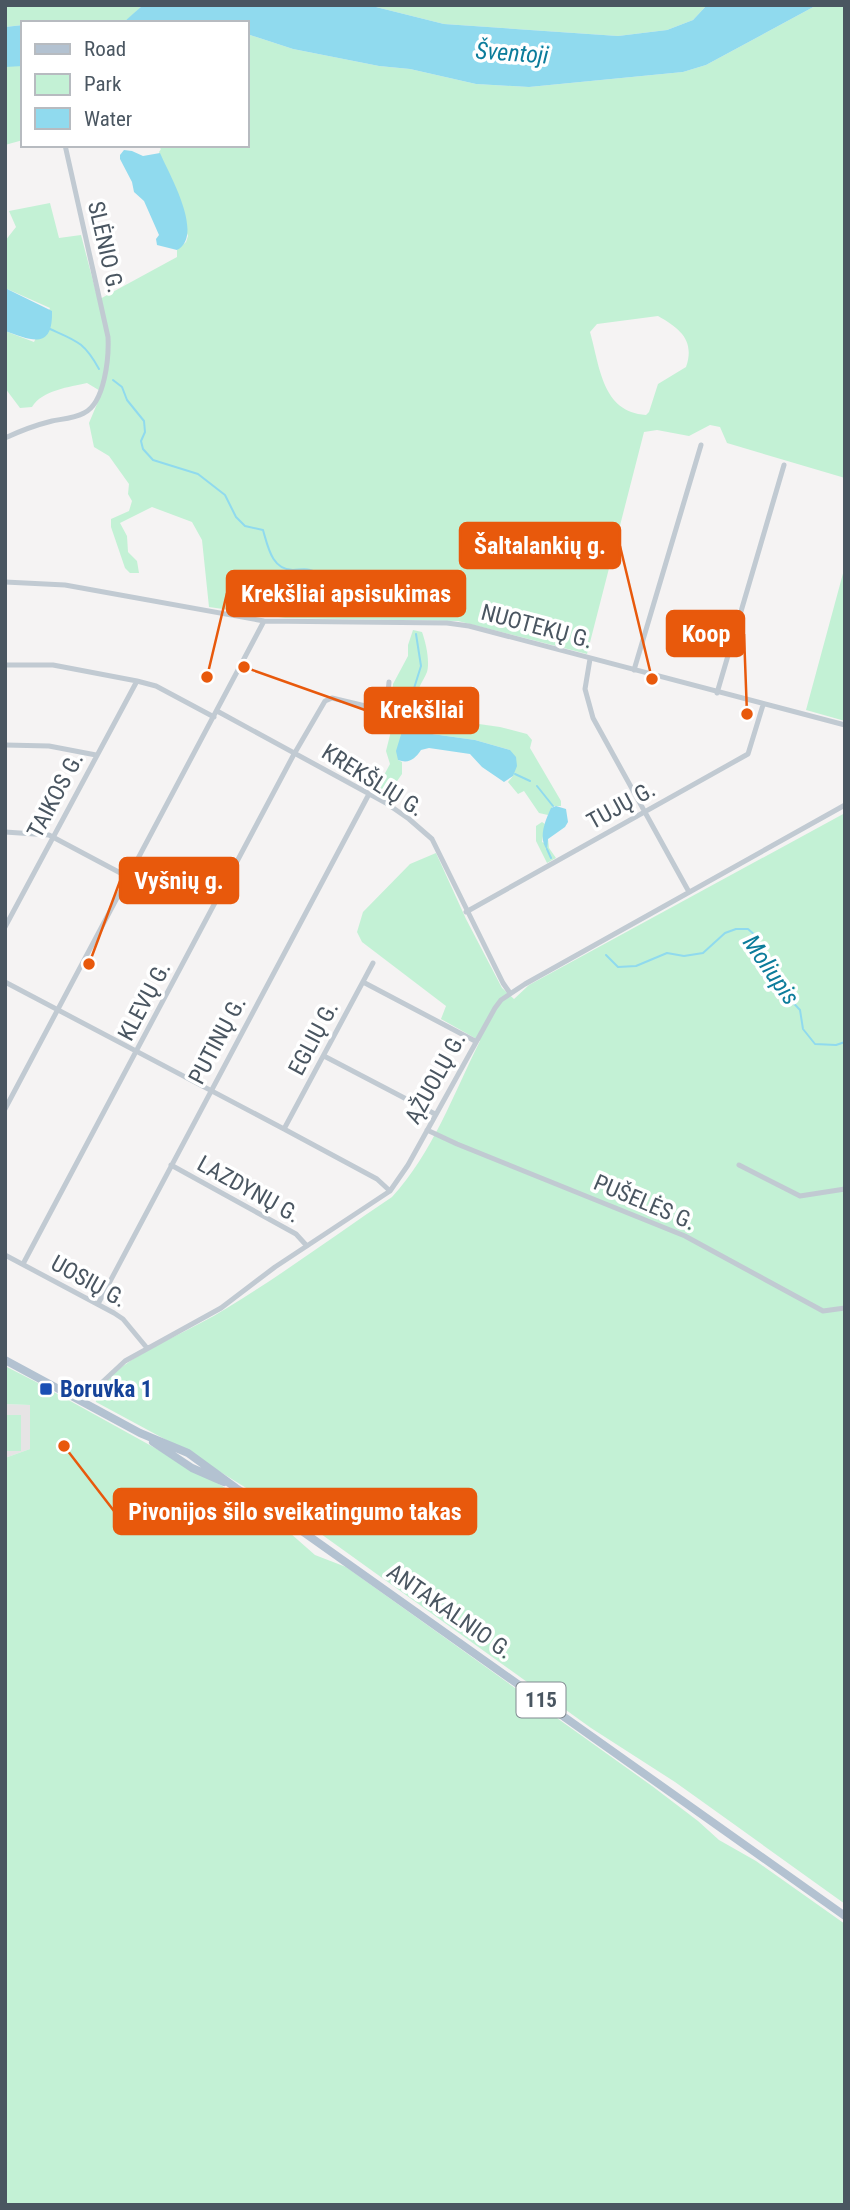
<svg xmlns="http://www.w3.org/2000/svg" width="850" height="2210" font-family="'Roboto Condensed',sans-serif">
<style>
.education{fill:#e6e4e5}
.green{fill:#c3f1d5;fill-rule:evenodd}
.water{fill:#90daee}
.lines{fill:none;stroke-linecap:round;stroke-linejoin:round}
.stream{stroke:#90daee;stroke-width:2}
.minor{stroke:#c1cad2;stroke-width:5}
.primary{stroke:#b3c2d1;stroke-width:8}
.transit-dot{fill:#1a4fb4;stroke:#fff;stroke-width:2.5}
.labels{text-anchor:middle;stroke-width:7;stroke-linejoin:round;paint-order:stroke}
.shield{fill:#fff;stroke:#808990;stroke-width:2}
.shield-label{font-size:21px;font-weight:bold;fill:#4a5661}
.street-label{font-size:23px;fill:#4a5661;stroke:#fff}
.transit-label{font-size:23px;font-weight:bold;fill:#164399;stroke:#fff;text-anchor:start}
.water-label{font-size:24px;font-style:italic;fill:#0c7c9b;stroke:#fff}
.leader{fill:none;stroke:#e8590c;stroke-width:2.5}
.callout-dot{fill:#e8590c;stroke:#fff;stroke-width:2.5}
.callout{fill:#e8590c;stroke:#e8590c;stroke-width:2.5}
.callout-label{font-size:24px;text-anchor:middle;font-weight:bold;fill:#fff}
</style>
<rect width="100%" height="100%" fill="#f5f3f3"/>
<path class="education" d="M5,1404L30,1405V1449L5,1458Z"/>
<path class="green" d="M5,5H143C137,10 129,20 122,22C116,23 110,21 103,23H23V25L5,27Z
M368,5H707L693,20L667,30L618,36L444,24Z
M817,5H845V478L727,443L720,427L710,425L689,436L657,430L644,432L587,654L458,621L285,618L209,607L202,540L192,522L152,507L120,523L127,536L128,552L137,561L139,573H130L125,568L111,527V519L129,511L132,501L128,494L129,484L109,456L94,447L89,423L102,392L87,383C70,387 42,390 32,407L20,408L5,388V331L34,342L50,308L5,288V241L16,227L9,211L50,203L59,238L81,235L98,300L177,257V250L186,242L188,236L159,152L161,149L157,145H247V34L293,49L379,66L410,69L476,84L529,87L683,72L706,65ZM658,316C681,329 695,341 686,367L658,384L649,412L646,415C602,412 600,367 590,332L597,324Z
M10,65L23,66V140L5,145V67Z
M845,566V721L806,710Z
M413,630L422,632C426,643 430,661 427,672C423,682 417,687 417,699L424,706L465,711V722L500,727L527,734L532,740L530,748L561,801V806H553L548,815L539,813L524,791L518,794L508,782L513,776L510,750L475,740L425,733L418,728L398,760L402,762V774L386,797L376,790L390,764L386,751L394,719L392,712L393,684L408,656V645Z
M845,813V1904L675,1782L591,1728L321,1534L183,1449L96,1402C94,1390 109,1377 119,1369C152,1344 192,1330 227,1308C283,1274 337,1234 392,1197C432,1154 454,1093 480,1041L441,1019L446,1006L362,942L357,932L363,912L410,864L436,853L466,919L502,988L514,999L529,985Z
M542,822L545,824L542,842L546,844L548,839L549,848L556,858L547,863L536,841V826Z
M5,1366L40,1384L39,1386L51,1393L54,1392L211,1479L273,1518L315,1555L346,1567L652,1786L698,1821L719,1840L756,1861L845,1924V2205H5V1458L30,1449V1405L5,1404Z
M5,1415H21V1451H5Z"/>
<path class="water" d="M143,5H368L444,24L618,36L667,30L693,20L707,5H817L706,65L683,72L529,87L476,84L410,69L379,66L293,49L247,34V23H103L125,21Z
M23,25V66L5,67V27Z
M124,150L132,151L143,156L160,153C169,174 205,235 177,250L157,245L156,239L159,235L144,201L134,192L132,182L120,159V155Z
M5,288L52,311C53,351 31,340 5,331Z
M415,725L425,733L475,740L510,750L516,757L517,766L513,776L504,782L482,767L470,754L429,748L421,750C415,759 409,764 398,760L396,751L403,728Z
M556,806L566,809L568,822L565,827L548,839L547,850C538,838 545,821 551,808Z"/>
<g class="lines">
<path class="stream" d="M50,329C77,341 84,342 99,369
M113,380L122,387L127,400L144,421L145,432L141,441L143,449L153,460L198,474L225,495L236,517L245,526L263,530C268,547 272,570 293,570C299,570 304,568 310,570C319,572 326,581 334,582C350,583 350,578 364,589C396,587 395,590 415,614
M415,727L410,701L421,666L416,634
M515,774L530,781
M537,786L553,806
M547,849L551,858
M606,955L618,967L636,966L667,953L684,956L703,953L725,933L736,929H748L756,936L773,981L800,1010L803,1029L815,1044L836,1045L845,1042"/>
<path class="minor" d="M5,438C20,431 36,425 52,421C62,419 75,418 84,413C105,403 109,357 108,337L65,145
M5,582L65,585L264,621L447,623L469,626L845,725
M590,659L585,689L593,718L689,892
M5,665H53L137,681L156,686L214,717
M634,670L701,445
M717,693L784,465
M217,711L386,803L409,819L432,839L503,983L510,993
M5,745L49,746L96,755
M5,832L49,835L128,877
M466,912L748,754L763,705
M5,927L137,681
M5,982L284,1129L377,1179L390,1191
M363,982L475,1041
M324,1056L435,1114
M5,1109L264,621
M284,1129L373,963
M427,1130L457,1144L685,1236L823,1311L845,1308
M171,1165L296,1234L307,1246
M739,1165L800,1196L845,1189
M5,1255L114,1313L123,1319L147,1348
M23,1264L293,756L325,701L332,698L382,710L387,704L389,682
M98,1304L369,794
M82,1401L125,1361L221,1308L275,1267L390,1191L408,1165L495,1008L501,1000L525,984L845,805"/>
<path class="primary" d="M5,1360L140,1433L188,1453L236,1488L299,1529L845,1916
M153,1442L192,1468L224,1482"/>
</g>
<rect class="transit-dot" x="39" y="1382" width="14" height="14" rx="3.5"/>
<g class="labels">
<rect class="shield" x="516.5" y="1682.5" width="49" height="35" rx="5"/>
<g class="shield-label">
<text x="541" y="1707">115</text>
</g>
<g class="street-label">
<text transform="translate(106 247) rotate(77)" y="8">SLĖNIO G.</text>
<text transform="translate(537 626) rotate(15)" y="8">NUOTEKŲ G.</text>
<text transform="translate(373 780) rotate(32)" y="8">KREKŠLIŲ G.</text>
<text transform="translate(55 795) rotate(-62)" y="8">TAIKOS G.</text>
<text transform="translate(621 805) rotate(-29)" y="8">TUJŲ G.</text>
<text transform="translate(144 1001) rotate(-62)" y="8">KLEVŲ G.</text>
<text transform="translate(313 1038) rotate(-62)" y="8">EGLIŲ G.</text>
<text transform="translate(217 1040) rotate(-62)" y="8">PUTINŲ G.</text>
<text transform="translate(435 1078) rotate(-61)" y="8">ĄŽUOLŲ G.</text>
<text transform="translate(249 1189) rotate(29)" y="8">LAZDYNŲ G.</text>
<text transform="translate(645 1202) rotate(23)" y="8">PUŠELĖS G.</text>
<text transform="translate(89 1281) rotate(29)" y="8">UOSIŲ G.</text>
<text transform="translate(450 1611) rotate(35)" y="8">ANTAKALNIO G.</text>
</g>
<g class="transit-label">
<text x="60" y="1397">Boruvka 1</text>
</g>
<g class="water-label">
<text transform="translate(512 53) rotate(4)" y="8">Šventoji</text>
<text transform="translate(771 970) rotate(55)" y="8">Moliupis</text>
</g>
</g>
<path class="leader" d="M652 679L620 546M207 677L227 593M747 714L744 634M244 667L365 710M89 964L120 881M64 1446L114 1511"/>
<g class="callout-dot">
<circle cx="652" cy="679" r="7"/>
<circle cx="207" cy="677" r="7"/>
<circle cx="747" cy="714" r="7"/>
<circle cx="244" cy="667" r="7"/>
<circle cx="89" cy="964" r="7"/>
<circle cx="64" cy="1446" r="7"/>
</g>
<g class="callout">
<rect x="460" y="523" width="160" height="45" rx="7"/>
<rect x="227" y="571" width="238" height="45" rx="7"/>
<rect x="667" y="611" width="77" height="45" rx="7"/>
<rect x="365" y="688" width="113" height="45" rx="7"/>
<rect x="120" y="858" width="118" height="45" rx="7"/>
<rect x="114" y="1489" width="362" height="45" rx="7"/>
</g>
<g class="callout-label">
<text x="540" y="554">Šaltalankių g.</text>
<text x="346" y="602">Krekšliai apsisukimas</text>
<text x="706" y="642">Koop</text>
<text x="422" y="718">Krekšliai</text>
<text x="179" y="889">Vyšnių g.</text>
<text x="295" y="1520">Pivonijos šilo sveikatingumo takas</text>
</g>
<rect width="850" height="2210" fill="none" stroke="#4a5661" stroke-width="14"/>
<rect x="21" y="21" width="228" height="126" fill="#ffffff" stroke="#b7bbc0" stroke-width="2"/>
<rect x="35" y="44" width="35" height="10" fill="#b3c2d1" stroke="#b7bbc0" stroke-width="2"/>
<text x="84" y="56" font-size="21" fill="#4a5661">Road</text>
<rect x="35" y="74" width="35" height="21" fill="#c3f1d5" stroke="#b7bbc0" stroke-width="2"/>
<text x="84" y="91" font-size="21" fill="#4a5661">Park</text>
<rect x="35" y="108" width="35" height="21" fill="#90daee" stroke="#b7bbc0" stroke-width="2"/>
<text x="84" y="126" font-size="21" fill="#4a5661">Water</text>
</svg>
